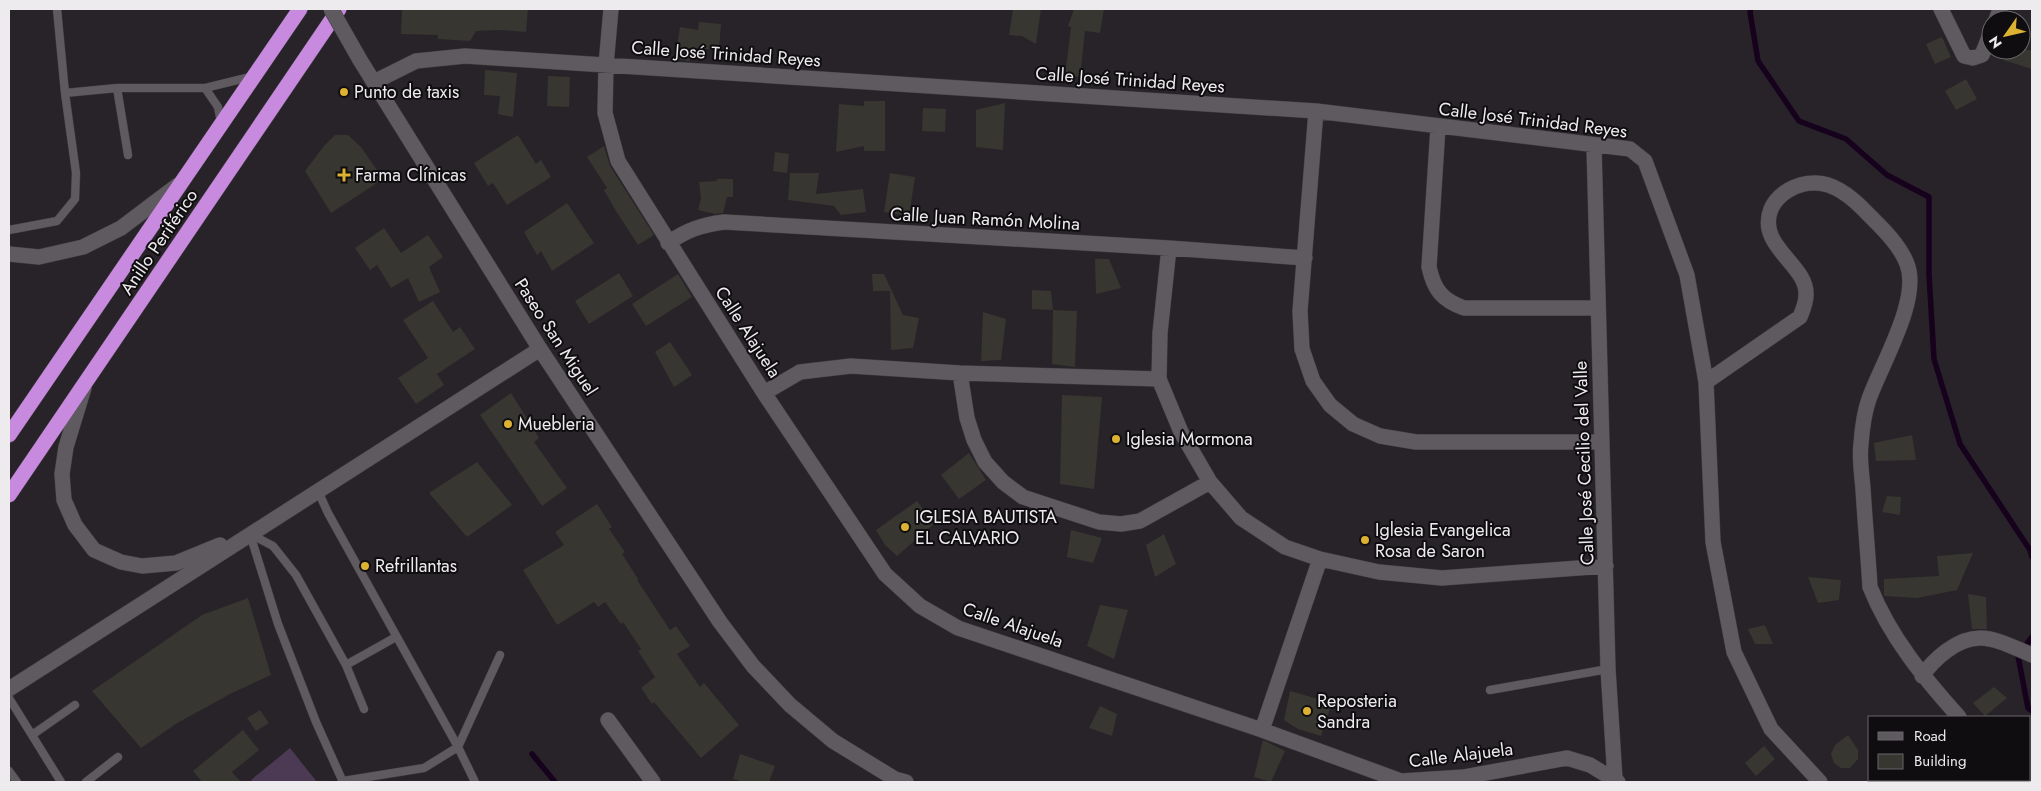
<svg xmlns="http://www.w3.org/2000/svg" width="2041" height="791" font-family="Jost,sans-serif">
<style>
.green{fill:#4c3953}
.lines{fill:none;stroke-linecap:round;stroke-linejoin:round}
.stream{stroke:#17021e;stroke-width:5.5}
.building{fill:#383630}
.lane-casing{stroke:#413e42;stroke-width:9}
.street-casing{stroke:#413e42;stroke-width:16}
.secondary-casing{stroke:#413e42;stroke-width:16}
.highway-casing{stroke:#413e42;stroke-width:16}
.lane{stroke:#5e5a60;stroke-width:8}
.street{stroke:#5e5a60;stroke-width:15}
.secondary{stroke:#5e5a60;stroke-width:15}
.highway{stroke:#c88ade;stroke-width:15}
.secondary-bridge-casing{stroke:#413e42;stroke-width:16;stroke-linecap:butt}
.secondary-bridge{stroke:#5e5a60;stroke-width:15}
.poi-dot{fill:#dcb233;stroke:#0f0d0f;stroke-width:2}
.labels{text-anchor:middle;stroke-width:4;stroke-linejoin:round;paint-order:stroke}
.street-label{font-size:18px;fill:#edebee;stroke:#0f0d0f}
.poi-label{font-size:18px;fill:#edebee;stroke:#0f0d0f;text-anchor:start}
</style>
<rect width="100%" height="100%" fill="#272328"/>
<path class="green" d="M290,748L317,782H253L251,780Z"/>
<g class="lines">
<path class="stream" d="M1751,9L1750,12L1758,61L1799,121L1846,139L1887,175L1929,197V274L1934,359L1960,444L2030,550L2032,557
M2032,637L2018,656L2028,708L2032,711
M532,754L555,782"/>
</g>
<path class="building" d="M402,9H528L526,32L500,30L476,31L470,41L438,39V35L401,34Z
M1013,9H1041L1036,44L1022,36L1009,35Z
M1074,9H1104L1100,33L1085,31L1080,77L1065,75L1071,27L1068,26Z
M699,22L721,24L719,50L692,48L690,61L675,59L680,27L698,30Z
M1942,37L1951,57L1935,64L1926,44Z
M2021,50H2032V69L2003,60Z
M485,70L517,73L513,117L498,114L500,96L484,95Z
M548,76L570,77L569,107L547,106Z
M1966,79L1977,99L1956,110L1945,91Z
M864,101H885V151H864V146L836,152L839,104L864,106Z
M1005,103L1003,150L976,147V110Z
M923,108L946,109L945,132L922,131Z
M335,135H348L361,147L383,179L331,213L305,171L324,146Z
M518,135L536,164L541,160L551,177L507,205L493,183L488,186L474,163Z
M604,146L610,166L654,235L638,245L616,211L604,190L607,188L587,157Z
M775,152L789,154L787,173L773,171Z
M790,173H819L816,194L863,189L866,212L841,215L834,206L788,200Z
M890,173L915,177L909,216L884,212Z
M717,179H733V197H727L723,213L715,214L698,210L701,198L699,182L717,181Z
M567,203L594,243L552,271L541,251L537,255L524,232Z
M384,228L401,253L428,235L443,257L429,267L440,292L419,302L408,278L391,288L377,265L370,270L355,248Z
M1095,259H1109L1121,288L1096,294Z
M619,273L633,296L589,324L575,301Z
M678,274L692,297L646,326L632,304Z
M872,274H884L903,315L919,318L913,348L891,350L890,291H873Z
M1032,290L1051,291L1053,310L1032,309Z
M433,301L453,332L460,327L475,349L437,374L444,385L416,404L398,378L428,358L403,320Z
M1053,310L1077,311L1075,367L1052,364Z
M983,312L1006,319L1001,360L981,361Z
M670,342L692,375L674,387L655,352Z
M511,393L539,438L534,442L567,488L542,506L480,415Z
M1062,395L1102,397L1094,489L1060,484Z
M1912,435L1916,460L1876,461L1874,443Z
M969,453L986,480L959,499L941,475Z
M477,462L512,505L467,537L429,493Z
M1887,496L1901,497L1900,515L1882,512Z
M917,501L934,524L897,556L885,545L876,530Z
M597,504L612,527L609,529L625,552L622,554L638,579L637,580L670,630L676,626L690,646L677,654L700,687L704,683L739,725L701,758L654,702L652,704L641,688L655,677L638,651L641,649L623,622L621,624L605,602L598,607L594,602L557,625L523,570L564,545L555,532Z
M1071,530L1102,538L1093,563L1067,557Z
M1164,534L1176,564L1155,577L1146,545Z
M1973,553L1957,590L1917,598L1884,596V579L1939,576L1937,556Z
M1808,577L1841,580L1839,600L1818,603Z
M1968,594L1986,597L1987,629H1972Z
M248,598L271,675L232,693L179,722L141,748L92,691L202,615Z
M1100,605L1128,610L1114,659L1087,646Z
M1765,625L1773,644H1755L1748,629Z
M1994,687L2007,698L1985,716L1973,703Z
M1290,691L1332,703L1321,736L1298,729L1284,720Z
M1100,706L1117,714L1112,736L1089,728Z
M260,710L269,723L256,731L247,718Z
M243,730L259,750L232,772L241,782H202L193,771Z
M1848,735L1858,750V759L1850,768H1841L1834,763L1831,754L1835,745Z
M1263,740L1285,751L1271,782L1254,777Z
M1764,746L1775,759L1756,776L1745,763Z
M740,754L775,766L769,782H744L733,779Z"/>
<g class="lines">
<defs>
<path id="lane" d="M117,88L128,155
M205,88L218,107L221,122
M65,93L117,88H205L254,76
M9,230L57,221L75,199L76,173L65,93L57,9
M318,491L328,513L458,747L475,782
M250,534L278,624L316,722L343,782
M250,534L273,546L296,575L346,665L364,709
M346,665L396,637
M1490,690L1608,669
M9,698L61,782
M32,735L75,705
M9,771L17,782
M343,781L424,768L458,747L500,655
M86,782L118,757"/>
<path id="street" d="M611,9L606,65L605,113L618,161L764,393L885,574L920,606L958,628L1262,730L1401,781L1464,777L1567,758L1590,765L1618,782
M1941,9L1964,56L1973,58L1982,55L1991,32
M1996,20L2000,9
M374,82L416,61L465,56L1316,111L1630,149L1645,161L1687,275L1706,382L1800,317C1803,310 1806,303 1806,295C1808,265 1756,246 1771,209C1778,193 1797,183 1814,183C1835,182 1855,200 1868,214C1882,228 1900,245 1907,264C1921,299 1881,365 1869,399C1864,413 1862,430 1861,444C1859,458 1862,475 1863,489C1865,522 1868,554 1870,587C1890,637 1924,678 1959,717
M1316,111L1300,311L1302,349L1313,381L1330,405L1353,424L1380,436L1416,442H1602
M1438,127L1429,267C1434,290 1442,300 1464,308H1598
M1594,146L1608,669L1615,779
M668,243C687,230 701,225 724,222L1169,248L1305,258
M1169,248L1160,333L1159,379L1181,432L1210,482L1241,518L1285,547L1320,559L1379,572L1442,578L1606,566
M960,373L967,418L974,440L985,462L1003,482L1023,497L1099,522L1121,524L1140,521L1210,482
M1706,382L1713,542L1734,652L1771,729L1820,782
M764,393L800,372L851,366L960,373L1159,379
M1922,676C1934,659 1957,638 1980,638C1997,638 2017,649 2032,655
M608,720L653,782
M1262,730L1320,559
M2016,780L2018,782"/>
<path id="secondary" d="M360,60L540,349L720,622L753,666L790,705L833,741L895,779L906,782
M9,254L39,257L83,247L121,228L178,185
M84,388L66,447L62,474L64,500L75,525L94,550L121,562L142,566L176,563L220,545
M9,689L540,349"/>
<path id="highway" d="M9,435L300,9
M9,495L339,9"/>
</defs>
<use href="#lane" class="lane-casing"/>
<use href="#street" class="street-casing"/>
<use href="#secondary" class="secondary-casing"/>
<use href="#highway" class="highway-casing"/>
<use href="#lane" class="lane"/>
<use href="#street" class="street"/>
<use href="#secondary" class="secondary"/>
<use href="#highway" class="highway"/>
<defs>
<path id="secondary-bridge" d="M331,9L360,60"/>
</defs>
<use href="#secondary-bridge" class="secondary-bridge-casing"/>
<use href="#secondary-bridge" class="secondary-bridge"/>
</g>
<g class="poi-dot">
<circle cx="344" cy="92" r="5"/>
<path d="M341.5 167.5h5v5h5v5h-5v5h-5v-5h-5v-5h5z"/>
<circle cx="508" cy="424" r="5"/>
<circle cx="1116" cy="439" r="5"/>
<circle cx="905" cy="527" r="5"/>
<circle cx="1365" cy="540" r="5"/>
<circle cx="365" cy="566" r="5"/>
<circle cx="1307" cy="711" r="5"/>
</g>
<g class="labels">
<g class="street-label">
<text transform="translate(726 54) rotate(4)" y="6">Calle José Trinidad Reyes</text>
<text transform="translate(1130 80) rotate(4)" y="6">Calle José Trinidad Reyes</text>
<text transform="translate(1533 120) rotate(7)" y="6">Calle José Trinidad Reyes</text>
<text transform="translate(985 219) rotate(3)" y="6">Calle Juan Ramón Molina</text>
<text transform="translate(159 242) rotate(-56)" y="6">Anillo Periférico</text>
<text transform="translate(748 332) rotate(57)" y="6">Calle Alajuela</text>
<text transform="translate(556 337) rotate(57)" y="6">Paseo San Miguel</text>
<text transform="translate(1584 463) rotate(-92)" y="6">Calle José Cecilio del Valle</text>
<text transform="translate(1013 625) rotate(19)" y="6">Calle Alajuela</text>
<text transform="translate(1461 755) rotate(-7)" y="6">Calle Alajuela</text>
</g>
<g class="poi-label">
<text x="354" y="98">Punto de taxis</text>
<text x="355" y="181">Farma Clínicas</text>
<text x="518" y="430">Muebleria</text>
<text x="1126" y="445">Iglesia Mormona</text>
<text x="915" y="523">IGLESIA BAUTISTA<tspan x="915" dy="21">EL CALVARIO</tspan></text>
<text x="1375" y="536">Iglesia Evangelica<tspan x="1375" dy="21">Rosa de Saron</tspan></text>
<text x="375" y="572">Refrillantas</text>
<text x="1317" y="707">Reposteria<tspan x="1317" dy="21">Sandra</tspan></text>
</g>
</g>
<rect width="2041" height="791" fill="none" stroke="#edebee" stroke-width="20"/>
<rect x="1868" y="716" width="162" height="65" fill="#0f0d0f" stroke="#686668"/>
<rect x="1878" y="732" width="25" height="8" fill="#5e5a60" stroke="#686668"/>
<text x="1914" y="741" font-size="15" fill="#edebee">Road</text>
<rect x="1878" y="754" width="25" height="15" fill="#383630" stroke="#686668"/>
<text x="1914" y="766" font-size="15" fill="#edebee">Building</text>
<g transform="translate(2006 35) rotate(236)"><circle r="24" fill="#0f0d0f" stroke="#686668"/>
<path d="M0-4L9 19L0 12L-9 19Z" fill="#dcb233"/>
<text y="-8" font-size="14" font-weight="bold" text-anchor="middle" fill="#edebee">N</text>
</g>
</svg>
